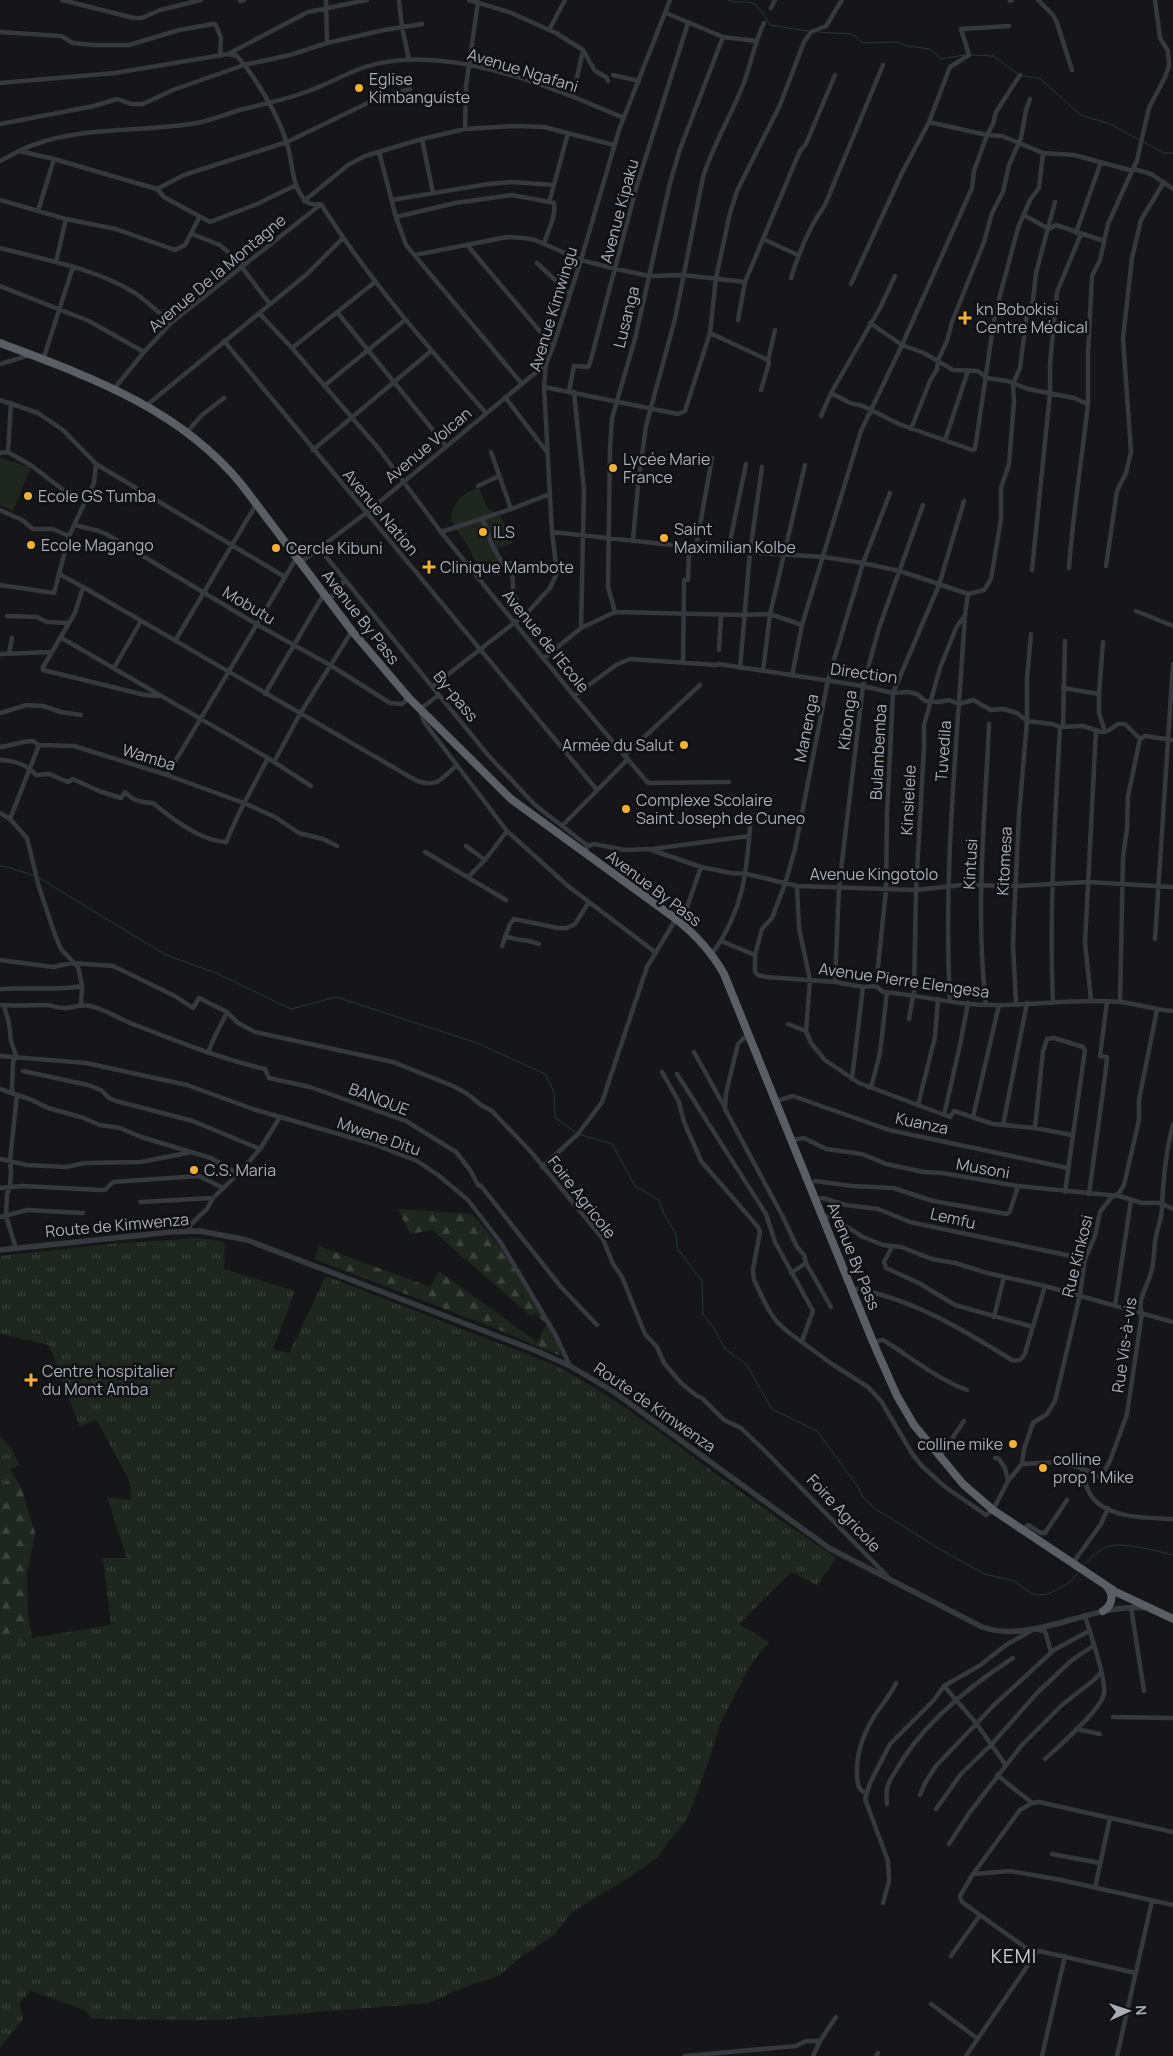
<svg xmlns="http://www.w3.org/2000/svg" width="1173" height="2056" font-family="Manrope,sans-serif">
<style>
.grass{fill:url(#grass-tufts)}
.forest{fill:url(#forest-firs)}
.green{fill:#1e261f}
.lines{fill:none;stroke-linecap:round;stroke-linejoin:round}
.stream{stroke:#2c353c;stroke-width:1}
.minor{stroke:#37383d;stroke-width:4.5}
.tertiary{stroke:#37383d;stroke-width:5.5}
.trunk{stroke:#5b5e65;stroke-width:8}
.poi-dot{fill:#f2b134;stroke:#111113;stroke-width:2}
.labels{text-anchor:middle;stroke-width:5;stroke-linejoin:round;paint-order:stroke}
.street-label{font-size:16px;fill:#a8adb8;stroke:#111113}
.poi-label{font-size:16px;fill:#a8adb8;stroke:#111113;text-anchor:start}
.quarter-label{font-size:19px;letter-spacing:1px;fill:#c9ccd4;stroke:#111113}
</style>
<defs>
<pattern id="grass-tufts" width="24" height="20" patternUnits="userSpaceOnUse" patternTransform="scale(1.25)"><rect width="24" height="20" fill="#1e261f"/><path d="M3 7l-1-3M5 7V3M7 7l1-3M15 17l-1-3M17 17v-4M19 17l1-3" fill="none" stroke="#3c433d"/></pattern>
<pattern id="forest-firs" width="22" height="20" patternUnits="userSpaceOnUse" patternTransform="scale(1.25)"><rect width="22" height="20" fill="#1e261f"/><path d="M5 1l3.5 6h-7zM16 11l3.5 6h-7z" fill="#3c433d"/></pattern>
</defs>
<rect width="100%" height="100%" fill="#161618"/>
<path class="grass" d="M199,1238L225,1242L224,1269L295,1291L273,1349L289,1353L326,1276L552,1364C613,1395 666,1437 720,1477C758,1505 797,1531 836,1558L817,1585L791,1572L739,1624L769,1642L750,1666L720,1724L711,1755L687,1819L658,1856L641,1870L572,1912L555,1934L520,1958L500,1975L467,1986L429,2003L220,2020L92,2019L85,2010L31,1991L20,2002V2009L23,2019L0,2048V1638L4,1645L32,1638L111,1625L103,1558H127L107,1497L131,1500L130,1482L96,1419L80,1427L49,1345L0,1334V1256L109,1244Z
M0,1436L12,1450L20,1465L10,1469L15,1478L0,1484Z"/>
<path class="forest" d="M398,1209L472,1214L502,1249L556,1337L561,1356L487,1325L314,1259L319,1246L430,1287L439,1271L537,1342L547,1324L534,1313L532,1317L432,1230L410,1234Z
M15,1478L21,1486L35,1533L27,1573L28,1616L32,1638L3,1645L0,1638V1484Z"/>
<path class="green" d="M0,458L31,467L13,511L0,506Z
M479,488L487,507L501,517L513,543L498,548L499,562L482,575C476,563 471,551 464,540C461,535 456,530 453,524C446,507 465,490 479,488Z"/>
<g class="lines">
<path class="stream" d="M728,0C735,3 740,2 748,2C759,3 764,16 770,25L808,31
M817,32L852,34L863,43L896,42L907,46L930,49L941,59L964,55
M971,55L993,56L1018,74
M1022,76L1039,78L1081,115L1110,124L1164,153H1173
M0,866L11,868L35,876
M39,878L166,955L216,973L291,1009L336,997L477,1043L545,1074L554,1092L555,1117L576,1133
M581,1135L612,1144L635,1186L659,1200L664,1214L676,1234L677,1248L702,1281L703,1314L713,1327L725,1349L746,1364L772,1409L817,1431L858,1487L862,1496L874,1508L938,1548L984,1574L1015,1581L1024,1589L1036,1595L1048,1594L1069,1583L1078,1573
M1084,1565C1090,1558 1099,1549 1109,1546C1124,1542 1157,1551 1173,1555"/>
<path class="minor" d="M62,0L134,18H142L160,10L201,0
M326,0L327,43
M399,0L402,27L409,60
M469,0L509,12L556,33L583,50L595,71L606,77L608,81
M1038,0L1053,15L1057,23L1072,70
M240,1L244,0
M1010,1L1012,0
M771,8L775,0
M666,13L723,37L756,41
M549,30L565,0
M0,32L61,36L73,43L94,45H129L179,30L213,24L216,25L221,38L220,56
M228,54L308,12L367,0
M613,75L639,81
M0,83L115,73L228,54L237,56C256,78 279,116 287,144C293,162 291,184 304,199C308,205 315,205 321,204C369,280 427,346 486,413
M573,96L583,50
M929,122L987,135L1002,136L1043,153L1074,155L1133,171
M0,124L94,106L117,99L131,104H143L173,90L244,65L290,55L327,43L384,30L422,24
M465,129L466,86L478,2
M422,139L433,193
M19,151C73,125 138,133 197,123C212,120 226,114 240,110C262,104 285,100 306,92C326,85 345,74 365,67C444,41 551,87 624,118
M379,152L396,217L406,245L522,384
M0,161L19,151L54,159L157,189L164,197L210,222L257,204L296,185
M1134,169L1151,174L1173,189
M157,189L184,175L287,142L376,99L410,89
M0,200L66,219L116,229L175,250L185,245L199,218
M392,200L488,184L512,182L554,185
M304,201L348,165L365,156L422,139L465,129L515,126L544,127L614,145
M38,211L54,159
M1024,215L1049,229L1056,225L1104,241
M396,217L455,203L512,195L549,202
M1076,233L1101,162
M192,234L220,245L243,265
M763,239L798,255
M544,244C548,229 556,218 554,203L549,202L552,192L568,133
M468,246L553,347
M0,248C45,260 95,268 135,293C148,302 159,313 171,323
M415,255L507,237L524,238L535,240L581,260L616,269L650,276L683,275L745,282
M56,262L66,219
M537,263L570,294
M241,266L269,303
M791,278C799,252 809,227 825,205L883,65
M851,284L902,173L929,122L950,67L969,55L961,29L1009,26
M0,286L89,321L144,352
M337,312L446,446
M259,313L292,348L379,449L441,532L574,696L648,783L729,782
M738,320L745,282L794,165L800,151L806,144L835,75
M870,323L902,345L924,353L953,370L978,371L987,378L1007,381L1028,389L1074,398L1088,404V354L1092,276L1100,260L1108,224L1137,160L1149,108L1165,77L1169,66L1168,51L1160,38L1155,0
M710,333L768,360L769,363L761,390
M224,341L597,790
M292,348L375,282
M43,360L73,267
M768,360L775,330
M0,364L30,355
M324,386L405,320
M544,387L678,414L685,411L710,333L716,278L730,213L737,191L780,105L804,42L811,32L826,26L842,0
M114,389L144,352L171,323L320,205
M569,391L574,366L588,367L590,363L637,185L688,23
M574,392L584,490L581,628
M831,393L880,308L895,276
M505,397L547,452
M0,400L38,413L63,430L96,464L285,577
M147,405L307,274L343,238
M821,416L831,393L850,403L863,406L899,424L972,450L975,449L995,314L1018,228L1030,200L1039,188L1043,153
M911,429L930,381L937,369L938,360L947,341L952,322L984,242L992,213L1003,192L1009,165L1021,138L1026,110L1030,99
M187,432L202,415L224,398
M945,440L968,371
M313,450L431,351
M8,452L11,403
M491,452L511,509
M0,453L8,452L32,466L62,489L86,499
M478,486L499,476
M890,493L863,563L828,680L795,849L785,884L772,918L762,929L755,955V972L758,975L766,977L835,982L863,987L876,986L883,992C921,995 959,1006 998,1005C1038,1005 1080,998 1120,1002C1138,1004 1155,1010 1173,1011
M0,510L22,520L33,529H53L69,536
M482,518L493,547L504,566L510,563C518,587 504,589 527,613
M75,525L99,531L108,535L256,624L330,665L390,703L402,704L409,698
M441,532L511,509L550,494
M552,532L728,551L824,557L863,563L900,571L968,594
M633,540L638,485L646,426L675,319L703,177C713,145 731,116 743,85C751,65 754,43 764,23
M696,547L712,458
M319,548L488,755L535,805L588,846
M728,551L746,464
M301,562L366,513L546,364
M1106,566L1117,491L1126,473L1131,452L1123,338L1132,258L1141,220L1164,182
M1069,568C1073,513 1082,458 1088,404
M1032,570L1050,393V364L1057,292L1081,234
M59,574L83,587L417,781C438,788 442,778 457,765
M0,585L54,593L69,536L94,483L96,464
M83,587L75,613L43,667V670L145,695L159,696
M329,600L344,581
M1136,611L1173,626
M615,612L608,587L610,448L612,418L635,339L670,183L680,149L723,37
M7,616L37,617L47,622L68,623
M60,637L268,758L311,786
M175,641L257,503
M719,650L721,615
M9,653L12,638
M0,654L52,652
M544,658L581,628L615,612L743,615L770,614L802,625
M683,663L684,588V580H688L689,546
M114,668L141,621
M740,668L750,552L762,467
M763,671L770,614L805,465
M792,676L802,625L861,431L902,345L964,206L972,188L974,171L987,135L993,124L996,112L1020,75
M433,686L527,613L550,588L557,573L552,532L544,387L546,364L553,347L581,260L619,130L670,0
M1063,688L1099,694L1103,642
M265,694L324,594
M1099,694V713L1105,732
M439,695L420,709L424,722L507,831L568,886L655,952
M574,696L616,665L630,659L716,665L719,664L863,686L893,693L908,692L917,694L925,701L939,702L949,700L959,704L973,700L991,710L1004,709L1017,713L1027,721L1052,724L1060,727L1083,726L1101,732L1108,731L1118,724H1125L1140,739
M0,713L27,705L43,706L61,712L81,715
M1063,727L1065,641
M1140,739L1145,736L1173,740
M0,747C12,746 21,741 33,741L39,745L74,746L167,775L244,803L275,817L299,833L323,839L337,846
M624,756L700,685
M0,760C13,760 28,765 36,775L49,774L68,782L73,779L99,791L121,798L125,792C132,800 143,803 153,803C172,819 201,841 226,842L240,811L268,758
M274,762L300,714L352,631
M167,775L297,557
M0,813L10,819L27,838L39,887L55,935L61,949L78,967L79,971L82,986L81,1004
M10,819L39,745
M562,826L627,760
M466,846L485,860
M652,849L749,836
M425,852L506,900
M584,852L588,846L594,844L625,850L649,849L701,867L731,873L747,874L797,886L916,890L962,885L1016,886L1088,882L1173,887
M468,877L485,860L507,831
M797,886L799,928L810,980L806,1031L811,1043L825,1060L859,1083L950,1117L954,1111L993,1124L1035,1128L1072,1135
M685,913L701,867
M505,936C516,941 527,939 539,944
M1155,939L1173,664
M721,941L755,955
M502,946L510,924L514,919L558,928H567L575,924L589,902
M712,954C745,908 747,869 751,815
M0,960L53,967L72,963L113,966L175,996L193,1008L199,998L227,1012L238,1023L255,1032L393,1062L453,1086L466,1093L481,1105L492,1111L532,1153L603,1239L613,1264L622,1277L645,1334L657,1347L664,1363L681,1383L697,1396L702,1398L724,1420L741,1428L765,1451L887,1576
M835,982L839,887L863,686L879,628L923,505
M876,986L886,890L887,814L893,693L939,585L964,501
M0,989C27,987 55,991 82,986
M914,996L916,890L924,747V725L940,668L956,628L965,615
M1091,1000L1085,943L1096,730
M950,1001C943,872 957,743 965,615L968,594L984,590L991,579L1001,519V488L1009,464L1014,402L1013,384L1020,368L1027,313L1033,301L1036,273L1055,202
M1120,1002L1123,857L1127,829L1128,796L1140,739
M1016,1003L1013,945L1014,918L1019,815L1027,721V678L1031,634
M1053,1003C1049,911 1055,819 1060,727
M0,1005C15,1006 29,1005 45,1005C51,1005 57,1008 64,1008C73,1008 80,1004 90,1006C106,1009 120,1020 135,1025C178,1041 220,1059 265,1069L269,1078L310,1087L406,1121L456,1152L470,1170L478,1185L481,1186L561,1287L597,1325
M986,1005C975,912 985,818 989,724
M4,1006L9,1023L11,1041L16,1056L13,1062L12,1090L13,1094
M909,1019L913,996
M788,1024L806,1031
M747,1035L738,1044L726,1093L725,1109L783,1217L797,1247L804,1255L806,1263L831,1307
M694,1052L724,1106
M208,1053C213,1038 220,1027 227,1012
M0,1056L86,1063L187,1085L253,1109L373,1144L417,1161L438,1175L468,1200L501,1243L555,1334L570,1366
M23,1071L88,1085L101,1090L109,1098L116,1101L193,1121L260,1149
M662,1072L679,1102L684,1122L701,1161L758,1227L760,1232L753,1269L754,1280L768,1309L777,1322L788,1332L832,1364L868,1387L881,1401L913,1455L922,1466L944,1486L986,1515L993,1510L1008,1481L1022,1464L1060,1462L1082,1468L1112,1483
M677,1074L766,1214L775,1242L813,1311L802,1341
M852,1079L863,987
M868,1087L872,1084L880,1053L887,992
M0,1089L32,1100L48,1108L81,1117L100,1125L120,1128L141,1137L211,1158L238,1174
M776,1101L793,1096L889,1130L1068,1168
M918,1105L935,1037L938,999
M944,1115L960,1045L968,1003
M973,1117L999,1005
M1003,1125L1027,1003
M1035,1128L1043,1051L1047,1039L1054,1038L1083,1047L1085,1050L1065,1192
M792,1140L804,1138L826,1149L862,1154L886,1164L924,1172L942,1173L1018,1186L1119,1196L1142,1203H1161L1173,1209
M0,1159L27,1165L66,1167L85,1163L141,1162L192,1152
M542,1167L578,1134L602,1102L647,967L676,919
M815,1181L852,1186L893,1188L933,1201L1007,1214L1010,1211L1018,1186
M0,1188L23,1186L100,1190H105L113,1182L199,1176L223,1188
M1089,1194L1105,1076L1107,1057L1100,1056L1107,1002
M816,1199L823,1198L845,1205L878,1209L910,1222L1085,1259
M140,1202L213,1198
M824,1216L833,1218L863,1237L883,1245L901,1247L932,1259L955,1263L987,1273L1045,1286L1173,1322
M0,1217L27,1210L83,1213
M188,1231L191,1224L207,1209L213,1198L238,1174L260,1149L280,1117
M15,1245L6,1216L7,1194L10,1187L11,1171L10,1160L17,1095
M892,1247L884,1262L886,1268L919,1283L955,1305L1033,1327
M791,1273L806,1263
M852,1288C911,1298 962,1329 1012,1360C1020,1362 1022,1359 1025,1353L1045,1286
M1115,1306L1131,1200
M994,1317L1004,1277
M873,1342L883,1340C911,1357 935,1378 967,1390
M940,1456L964,1421
M995,1458L999,1459L1005,1468L1008,1481
M1022,1464L1024,1449L1033,1423L1047,1414L1055,1401L1080,1295L1085,1259L1095,1236L1100,1212L1111,1198L1119,1193L1124,1185L1139,1120V1100L1157,1010
M1082,1468C1084,1477 1085,1486 1090,1494C1105,1519 1148,1518 1173,1519
M1100,1478L1110,1461L1127,1414L1142,1313C1136,1300 1150,1282 1152,1269C1154,1260 1154,1251 1155,1242C1156,1231 1162,1219 1162,1208C1163,1180 1166,1151 1173,1124
M1023,1529L1028,1525L1041,1533H1045L1067,1500
M1073,1563L1101,1524L1108,1508
M1131,1607L1144,1691
M944,1686L976,1723L1005,1764
M1113,1717L1173,1718
M1076,1729L1100,1734
M1045,1759C1058,1747 1101,1710 1104,1694C1106,1677 1090,1634 1085,1615
M997,1775L1032,1803
M867,1794C858,1790 857,1783 857,1775C856,1753 865,1730 877,1712C884,1702 891,1694 896,1683
M920,1795L925,1783L936,1766L994,1705L1054,1650L1089,1631
M887,1804C887,1800 886,1794 887,1789C888,1782 892,1777 895,1772C922,1724 968,1687 1013,1658
M936,1809L961,1774L991,1745L1038,1692L1072,1660L1093,1646
M949,1844L970,1812L1021,1746L1063,1704L1094,1680L1101,1672
M1052,1854L1100,1863
M973,1874L1010,1871L1061,1880L1173,1905
M1095,1888L1110,1818
M883,1903L889,1881L888,1861L865,1799L870,1783L890,1744L934,1700L944,1686L979,1666L1006,1645L1034,1629L1045,1631L1051,1652
M951,1956L980,1915
M1136,1973L1026,1948L962,1902L960,1896L973,1874L1020,1810L1032,1803L1039,1802L1173,1832
M931,2004L978,2039
M685,2056L796,2046L806,2041H820
M813,2056L820,2041L836,2017
M876,2056L878,2053
M966,2056L1037,1952
M1042,2056L1065,1956
M1117,2056L1152,1901"/>
<path class="tertiary" d="M0,1250L171,1232L200,1231L247,1240L539,1352L570,1366L614,1392L829,1548L982,1627C1034,1645 1092,1602 1146,1608"/>
<path class="trunk" d="M0,343C90,377 179,408 242,485L352,631L409,698L511,799L676,919C696,935 711,951 724,974L873,1342L897,1396L914,1425L963,1484L993,1510L1116,1592L1173,1619
M1103,1611C1112,1606 1114,1595 1108,1588"/>
</g>
<g class="poi-dot">
<circle cx="359" cy="88" r="5"/>
<path d="M962.5 310.5h5v5h5v5h-5v5h-5v-5h-5v-5h5z"/>
<circle cx="613" cy="468" r="5"/>
<circle cx="28" cy="496" r="5"/>
<circle cx="483" cy="532" r="5"/>
<circle cx="664" cy="538" r="5"/>
<circle cx="31" cy="545" r="5"/>
<circle cx="276" cy="548" r="5"/>
<path d="M426.5 559.5h5v5h5v5h-5v5h-5v-5h-5v-5h5z"/>
<circle cx="684" cy="745" r="5"/>
<circle cx="626" cy="809" r="5"/>
<circle cx="194" cy="1170" r="5"/>
<path d="M28.5 1372.5h5v5h5v5h-5v5h-5v-5h-5v-5h5z"/>
<circle cx="1013" cy="1444" r="5"/>
<circle cx="1043" cy="1468" r="5"/>
</g>
<g class="labels">
<g class="street-label">
<text transform="translate(523 70) rotate(17)" y="6">Avenue Ngafani</text>
<text transform="translate(619 211) rotate(-75)" y="6">Avenue Kipaku</text>
<text transform="translate(217 273) rotate(-40)" y="6">Avenue De la Montagne</text>
<text transform="translate(553 309) rotate(-73)" y="6">Avenue Kimwingu</text>
<text transform="translate(626 317) rotate(-76)" y="6">Lusanga</text>
<text transform="translate(428 445) rotate(-40)" y="6">Avenue Volcan</text>
<text transform="translate(381 512) rotate(50)" y="6">Avenue Nation</text>
<text transform="translate(249 605) rotate(31)" y="6">Mobutu</text>
<text transform="translate(361 617) rotate(52)" y="6">Avenue By Pass</text>
<text transform="translate(546 641) rotate(51)" y="6">Avenue de l'Ecole</text>
<text transform="translate(864 673) rotate(8)" y="6">Direction</text>
<text transform="translate(456 696) rotate(51)" y="6">By-pass</text>
<text transform="translate(847 720) rotate(-83)" y="6">Kibonga</text>
<text transform="translate(806 728) rotate(-79)" y="6">Manenga</text>
<text transform="translate(943 751) rotate(-86)" y="6">Tuvedila</text>
<text transform="translate(878 752) rotate(-87)" y="6">Bulambemba</text>
<text transform="translate(149 757) rotate(17)" y="6">Wamba</text>
<text transform="translate(908 800) rotate(-87)" y="6">Kinsielele</text>
<text transform="translate(1004 861) rotate(-87)" y="6">Kitomesa</text>
<text transform="translate(970 864) rotate(-87)" y="6">Kintusi</text>
<text x="874" y="880">Avenue Kingotolo</text>
<text transform="translate(654 888) rotate(37)" y="6">Avenue By Pass</text>
<text transform="translate(904 980) rotate(8)" y="6">Avenue Pierre Elengesa</text>
<text transform="translate(379 1099) rotate(21)" y="6">BANQUE</text>
<text transform="translate(922 1123) rotate(12)" y="6">Kuanza</text>
<text transform="translate(379 1136) rotate(19)" y="6">Mwene Ditu</text>
<text transform="translate(983 1168) rotate(10)" y="6">Musoni</text>
<text transform="translate(582 1197) rotate(52)" y="6">Foire Agricole</text>
<text transform="translate(953 1218) rotate(13)" y="6">Lemfu</text>
<text transform="translate(117 1225) rotate(-5)" y="6">Route de Kimwenza</text>
<text transform="translate(854 1256) rotate(68)" y="6">Avenue By Pass</text>
<text transform="translate(1077 1256) rotate(-76)" y="6">Rue Kinkosi</text>
<text transform="translate(1124 1345) rotate(-82)" y="6">Rue Vis-à-vis</text>
<text transform="translate(655 1407) rotate(35)" y="6">Route de Kimwenza</text>
<text transform="translate(844 1513) rotate(47)" y="6">Foire Agricole</text>
</g>
<g class="poi-label">
<text x="369" y="85">Eglise<tspan x="369" dy="18">Kimbanguiste</tspan></text>
<text x="976" y="315">kn Bobokisi<tspan x="976" dy="18">Centre Médical</tspan></text>
<text x="623" y="465">Lycée Marie<tspan x="623" dy="18">France</tspan></text>
<text x="38" y="502">Ecole GS Tumba</text>
<text x="674" y="535">Saint<tspan x="674" dy="18">Maximilian Kolbe</tspan></text>
<text x="493" y="538">ILS</text>
<text x="41" y="551">Ecole Magango</text>
<text x="286" y="554">Cercle Kibuni</text>
<text x="440" y="573">Clinique Mambote</text>
<text x="674" y="751" text-anchor="end">Armée du Salut</text>
<text x="636" y="806">Complexe Scolaire<tspan x="636" dy="18">Saint Joseph de Cuneo</tspan></text>
<text x="204" y="1176">C.S. Maria</text>
<text x="42" y="1377">Centre hospitalier<tspan x="42" dy="18">du Mont Amba</tspan></text>
<text x="1003" y="1450" text-anchor="end">colline mike</text>
<text x="1053" y="1465">colline<tspan x="1053" dy="18">prop 1 Mike</tspan></text>
</g>
<g class="quarter-label">
<text x="1014" y="1963">KEMI</text>
</g>
</g>
<g transform="translate(1128 2011) rotate(87)" stroke="#111113" stroke-width="4" paint-order="stroke">
<path d="M0-4L9 19L0 12L-9 19Z" fill="#a8adb8"/>
<text y="-8" font-size="14" font-weight="bold" text-anchor="middle" fill="#a8adb8">N</text>
</g>
</svg>
